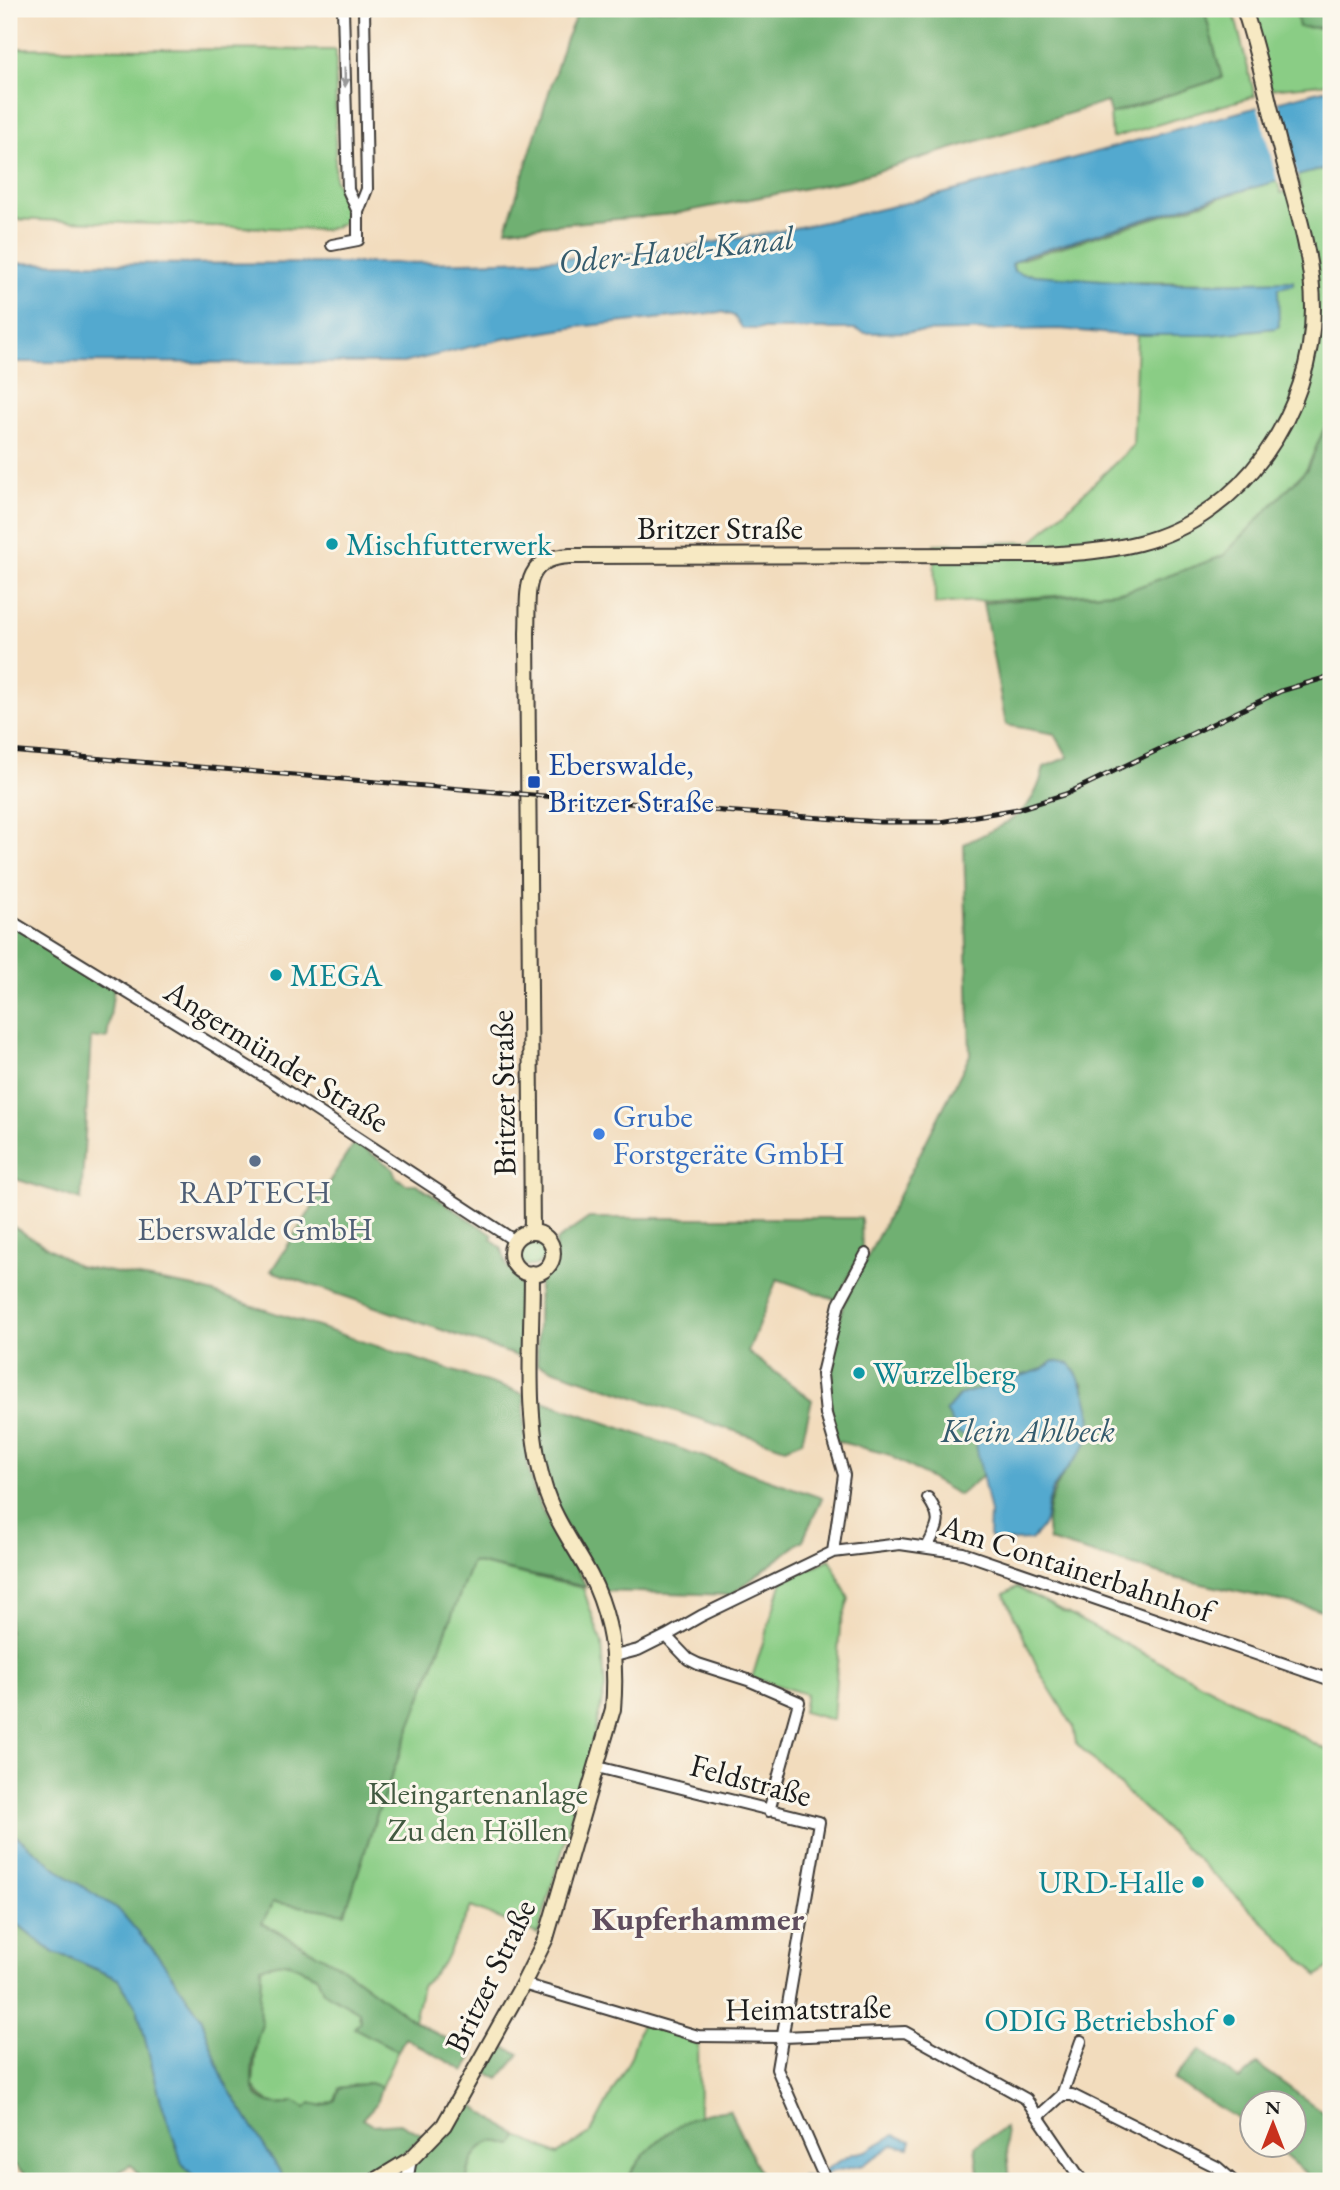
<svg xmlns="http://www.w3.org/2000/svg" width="1340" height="2190" font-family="'EB Garamond',serif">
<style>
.green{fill:#8acd85;stroke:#537450;stroke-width:2}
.forest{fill:#6fb072;stroke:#466647;stroke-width:2}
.water{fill:#52a9cf;stroke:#376276;stroke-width:2}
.pier{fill:#f2dcbd}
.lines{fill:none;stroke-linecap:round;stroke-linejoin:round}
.street-casing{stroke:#3c3934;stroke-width:14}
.secondary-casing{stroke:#3c3934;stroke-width:18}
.street{stroke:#fff;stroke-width:10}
.secondary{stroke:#f7e9c3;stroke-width:14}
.rail-casing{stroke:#1c1c1c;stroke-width:5}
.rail{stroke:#fbf7ec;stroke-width:2.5;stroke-dasharray:8;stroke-linecap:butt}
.oneway{fill:#999}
.culture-dot{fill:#0f9aa8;stroke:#fbf7ec;stroke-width:2.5}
.transit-dot{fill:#1a4fb4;stroke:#fbf7ec;stroke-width:2.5}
.shop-dot{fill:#3f7fe0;stroke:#fbf7ec;stroke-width:2.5}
.service-dot{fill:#5c6f8a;stroke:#fbf7ec;stroke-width:2.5}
.labels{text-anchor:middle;stroke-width:6;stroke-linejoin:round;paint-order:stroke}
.street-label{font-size:32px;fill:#1c1c1c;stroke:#fbf7ec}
.culture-label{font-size:32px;fill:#0d838f;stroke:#fbf7ec;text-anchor:start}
.transit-label{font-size:32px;fill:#164399;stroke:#fbf7ec;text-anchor:start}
.shop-label{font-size:32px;fill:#366cbe;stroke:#fbf7ec;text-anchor:start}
.service-label{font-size:32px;fill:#4e5e75;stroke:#fbf7ec}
.park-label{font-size:32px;fill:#425a41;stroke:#fbf7ec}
.water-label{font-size:33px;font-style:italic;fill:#345b6d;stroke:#fbf7ec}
.neighbourhood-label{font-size:33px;font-weight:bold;fill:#5f4d5d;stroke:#fbf7ec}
</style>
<rect width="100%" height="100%" fill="#fbf7ec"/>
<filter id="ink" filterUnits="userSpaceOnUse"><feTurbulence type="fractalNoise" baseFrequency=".0143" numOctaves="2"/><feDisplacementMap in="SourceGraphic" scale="14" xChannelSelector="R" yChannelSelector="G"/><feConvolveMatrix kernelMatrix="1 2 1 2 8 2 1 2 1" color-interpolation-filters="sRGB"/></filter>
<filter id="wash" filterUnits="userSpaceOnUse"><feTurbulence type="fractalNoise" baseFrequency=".00686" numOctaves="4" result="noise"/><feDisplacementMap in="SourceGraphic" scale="28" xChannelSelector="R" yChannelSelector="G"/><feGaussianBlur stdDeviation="1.57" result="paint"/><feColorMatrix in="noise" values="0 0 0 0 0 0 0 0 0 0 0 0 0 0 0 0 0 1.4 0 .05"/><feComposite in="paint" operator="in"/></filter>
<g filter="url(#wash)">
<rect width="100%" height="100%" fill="#f2dcbd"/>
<path class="green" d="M1204,9H1233L1255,96L1112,138L1110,114L1222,78Z
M1249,9H1295L1300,27L1331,28V83L1270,89Z
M9,48L336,50L335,180L347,206L343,224L325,230L9,219Z
M1331,167V282H1327L1331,287V413L1307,469L1223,556L1127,591L935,604L934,544L1032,542L1133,446L1137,335H1209L1276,328L1279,326L1271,288L1294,283L1096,282L1018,273L1014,271L1013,262L1277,180L1281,193L1300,188L1297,175Z
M517 1252a14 14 0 1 1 28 0a14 14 0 1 1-28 0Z
M830,1559L849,1599L840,1626L833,1720L803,1712L806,1694L752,1678L782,1581Z
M472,1562L583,1588L602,1644L605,1688L587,1765L538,1934L471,1907L443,1964L422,1986L414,2021L340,1966L261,1923L272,1902L345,1913L375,1820Z
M1017,1587L1331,1752V1965L1318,1976C1239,1896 1156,1822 1076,1743L1073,1726L1040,1673L1004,1594Z
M286,1962L317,1976L323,1991L359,2012L360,2021L355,2028L398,2051L381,2087L370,2083L340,2088L335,2100C310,2113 268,2113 253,2086L257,2037L261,2025C256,2010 262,1986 261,1967Z
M642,2020L698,2036L699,2115C672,2131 640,2151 627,2181H467C467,2168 476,2147 490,2142C496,2140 506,2144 513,2145L518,2136L557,2154L590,2134L631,2057Z"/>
<path class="forest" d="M579,9H1204L1222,78L1110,114L1107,102L848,180L673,214L506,229L565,41Z
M1295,9H1331V28L1299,27Z
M1331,413V1612L1174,1578L1049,1541C1038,1494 1075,1466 1088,1425C1092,1414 1085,1394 1083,1383L1053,1361L1043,1369L959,1395L946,1412L975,1439L984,1475L959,1495L887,1454L836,1441L830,1412L827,1375L843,1305L970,1055L964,844C1006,823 1033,817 1044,767L1068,757L1055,734L1006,725L983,603L1127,591L1223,556L1307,469Z
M9,920L114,988L107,1039L91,1037L81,1200L9,1177Z
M355,1142L392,1168L396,1177L406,1184H416L493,1235L491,1239L502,1249L507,1266L520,1281L523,1358L271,1271Z
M589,1218H861L862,1250L837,1300L777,1279L748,1352L812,1400L802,1441L785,1448L537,1364L539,1281L554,1260L556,1241Z
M9,1224L78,1266L195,1287L524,1394C524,1432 524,1477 543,1512C556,1537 575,1561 586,1587L472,1562L375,1820L345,1913L273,1902L262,1923L340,1966L414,2021L474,2054L465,2071L405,2038L398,2051L354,2028L360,2021L359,2012L323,1991L317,1976L286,1962L261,1967C262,1986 256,2009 262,2025C256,2038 250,2072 253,2086C257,2105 280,2108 294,2101L305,2108L311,2103L323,2106L335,2100L339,2088L370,2083L381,2087L376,2104L362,2119L372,2125L400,2123L423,2135C370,2187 357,2181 286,2181L224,2082L201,2017L156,1953L118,1910L66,1876L9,1830Z
M537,1399L822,1498L803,1540L731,1595L602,1591L563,1521L540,1453Z
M9,1917L54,1953L71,1958L118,1979L137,2008L161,2101L182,2163L197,2181H144L131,2165L101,2181H32L9,2160Z
M497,2044L520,2054L499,2079L485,2072L488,2067L486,2061Z
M1200,2050L1239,2080L1257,2064L1331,2118V2181H1315L1272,2145L1294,2144V2102H1252V2127L1173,2080Z
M464,2099L518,2136L514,2145C507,2144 497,2140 490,2142C476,2147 467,2168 467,2181H385C422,2160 444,2136 464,2099Z
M729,2110L764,2181H627C638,2155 673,2123 701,2115C710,2112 720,2112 729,2110Z
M1005,2128L1010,2181H979L975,2146Z"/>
<path class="water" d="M1331,88V167L1207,200L1025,256L1012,264L1014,271L1022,274L1158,284L1293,281V285L1278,288L1279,326L1276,328L1209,335H1121L1060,329L865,333L855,329H743L734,316L722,312L577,327L503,339L403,363L9,362V263C121,264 234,264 346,263C460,263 576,262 690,246C909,215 1117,141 1331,88Z
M1053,1361L1070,1364C1084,1383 1097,1417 1087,1442C1078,1461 1056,1476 1050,1497C1042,1520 1052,1520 1031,1540L995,1542L989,1536L990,1513L975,1440L958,1433L946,1411L960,1395L1043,1369Z
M9,1830L66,1876L119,1910L156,1953L201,2017L224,2082L286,2181H197L182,2163L161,2101L137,2008L118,1979L71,1958L54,1953L9,1917Z
M894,2135L911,2141L909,2148L893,2145L863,2165L830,2172L817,2181H797L802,2176L812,2177L852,2154L866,2151Z"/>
<path class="pier" d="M1277,98L1298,179L1278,184L1257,103Z"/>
</g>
<g filter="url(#ink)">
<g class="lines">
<defs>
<path id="street" d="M343,9L348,190L358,212
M332,245L358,240V212L367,189L364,9
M9,920L265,1077L515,1241
M927,1547C939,1525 943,1520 928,1498
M833,1552L844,1475L826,1414L822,1374L839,1304L866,1254
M666,1636L688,1659L698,1664L748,1680L799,1702L769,1811
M615,1656L638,1650L666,1636L701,1616L833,1552L900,1544L963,1553L1331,1680
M597,1767L819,1822L777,2069L826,2181
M523,1984L698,2036L783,2037L905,2032L1026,2099L1082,2181
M1062,2095L1081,2041
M1039,2116L1062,2095H1072L1217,2167L1233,2181
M407,2181L411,2159"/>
<path id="secondary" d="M532,1232L527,633C529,594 520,558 570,556L1045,555C1077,553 1108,551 1139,543C1243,517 1313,411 1313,308C1313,254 1294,200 1280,147C1268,101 1259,54 1244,9
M511 1253a21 21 0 1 1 42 0a21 21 0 1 1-42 0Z
M375,2181L411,2159L444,2125L523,1984L546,1938L613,1709C617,1663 612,1617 590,1575C574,1545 553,1518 544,1485C524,1418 532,1342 532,1273"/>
</defs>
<use href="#street" class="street-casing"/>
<use href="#secondary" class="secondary-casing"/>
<use href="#street" class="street"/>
<use href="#secondary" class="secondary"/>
<defs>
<path id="rail" d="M9,751L723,811L880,822H940L1018,809L1066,794L1281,691L1331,676"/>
</defs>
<use href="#rail" class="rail-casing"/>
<use href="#rail" class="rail"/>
</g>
<defs><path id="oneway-solid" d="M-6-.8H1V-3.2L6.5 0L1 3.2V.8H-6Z" transform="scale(1.75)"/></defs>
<use class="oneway" href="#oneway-solid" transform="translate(345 77) rotate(89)"/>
</g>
<g class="culture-dot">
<circle cx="332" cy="544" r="7"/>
<circle cx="276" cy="975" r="7"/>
<circle cx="859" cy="1373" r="7"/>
<circle cx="1198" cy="1882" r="7"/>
<circle cx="1229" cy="2020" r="7"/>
</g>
<rect class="transit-dot" x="527" y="775" width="14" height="14" rx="3.5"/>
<circle class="shop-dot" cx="599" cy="1134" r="7"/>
<circle class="service-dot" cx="255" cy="1161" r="7"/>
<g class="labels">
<g class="street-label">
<text x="720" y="539">Britzer Straße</text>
<text transform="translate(277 1056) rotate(32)" y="11">Angermünder Straße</text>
<text transform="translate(503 1093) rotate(-91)" y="11">Britzer Straße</text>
<text transform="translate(1077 1568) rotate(18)" y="11">Am Containerbahnhof</text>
<text transform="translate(751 1780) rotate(15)" y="11">Feldstraße</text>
<text transform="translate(490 1976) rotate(-64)" y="11">Britzer Straße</text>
<text transform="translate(808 2008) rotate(-1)" y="11">Heimatstraße</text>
</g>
<g class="culture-label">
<text x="346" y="555">Mischfutterwerk</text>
<text x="290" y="986">MEGA</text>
<text x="873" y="1384">Wurzelberg</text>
<text x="1184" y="1893" text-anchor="end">URD-Halle</text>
<text x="1215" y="2031" text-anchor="end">ODIG Betriebshof</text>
</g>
<g class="transit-label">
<text x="548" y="775">Eberswalde,<tspan x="548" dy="37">Britzer Straße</tspan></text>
</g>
<g class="shop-label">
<text x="613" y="1127">Grube<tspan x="613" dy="37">Forstgeräte GmbH</tspan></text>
</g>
<g class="service-label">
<text x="255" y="1203">RAPTECH<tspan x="255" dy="37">Eberswalde GmbH</tspan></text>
</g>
<g class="park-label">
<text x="478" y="1804">Kleingartenanlage<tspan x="478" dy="37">Zu den Höllen</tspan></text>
</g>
<g class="water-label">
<text transform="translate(676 249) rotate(-6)" y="12">Oder-Havel-Kanal</text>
<text x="1028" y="1442">Klein Ahlbeck</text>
</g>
<g class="neighbourhood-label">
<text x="698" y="1930">Kupferhammer</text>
</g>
</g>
<rect width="1340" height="2190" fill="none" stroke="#fbf7ec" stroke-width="35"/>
<g transform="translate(1273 2124)"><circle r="33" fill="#fbf7ec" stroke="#a29f99" stroke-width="2"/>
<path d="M0-5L12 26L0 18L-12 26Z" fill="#c8321e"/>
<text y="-10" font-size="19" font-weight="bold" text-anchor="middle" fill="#1c1c1c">N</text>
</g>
</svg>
